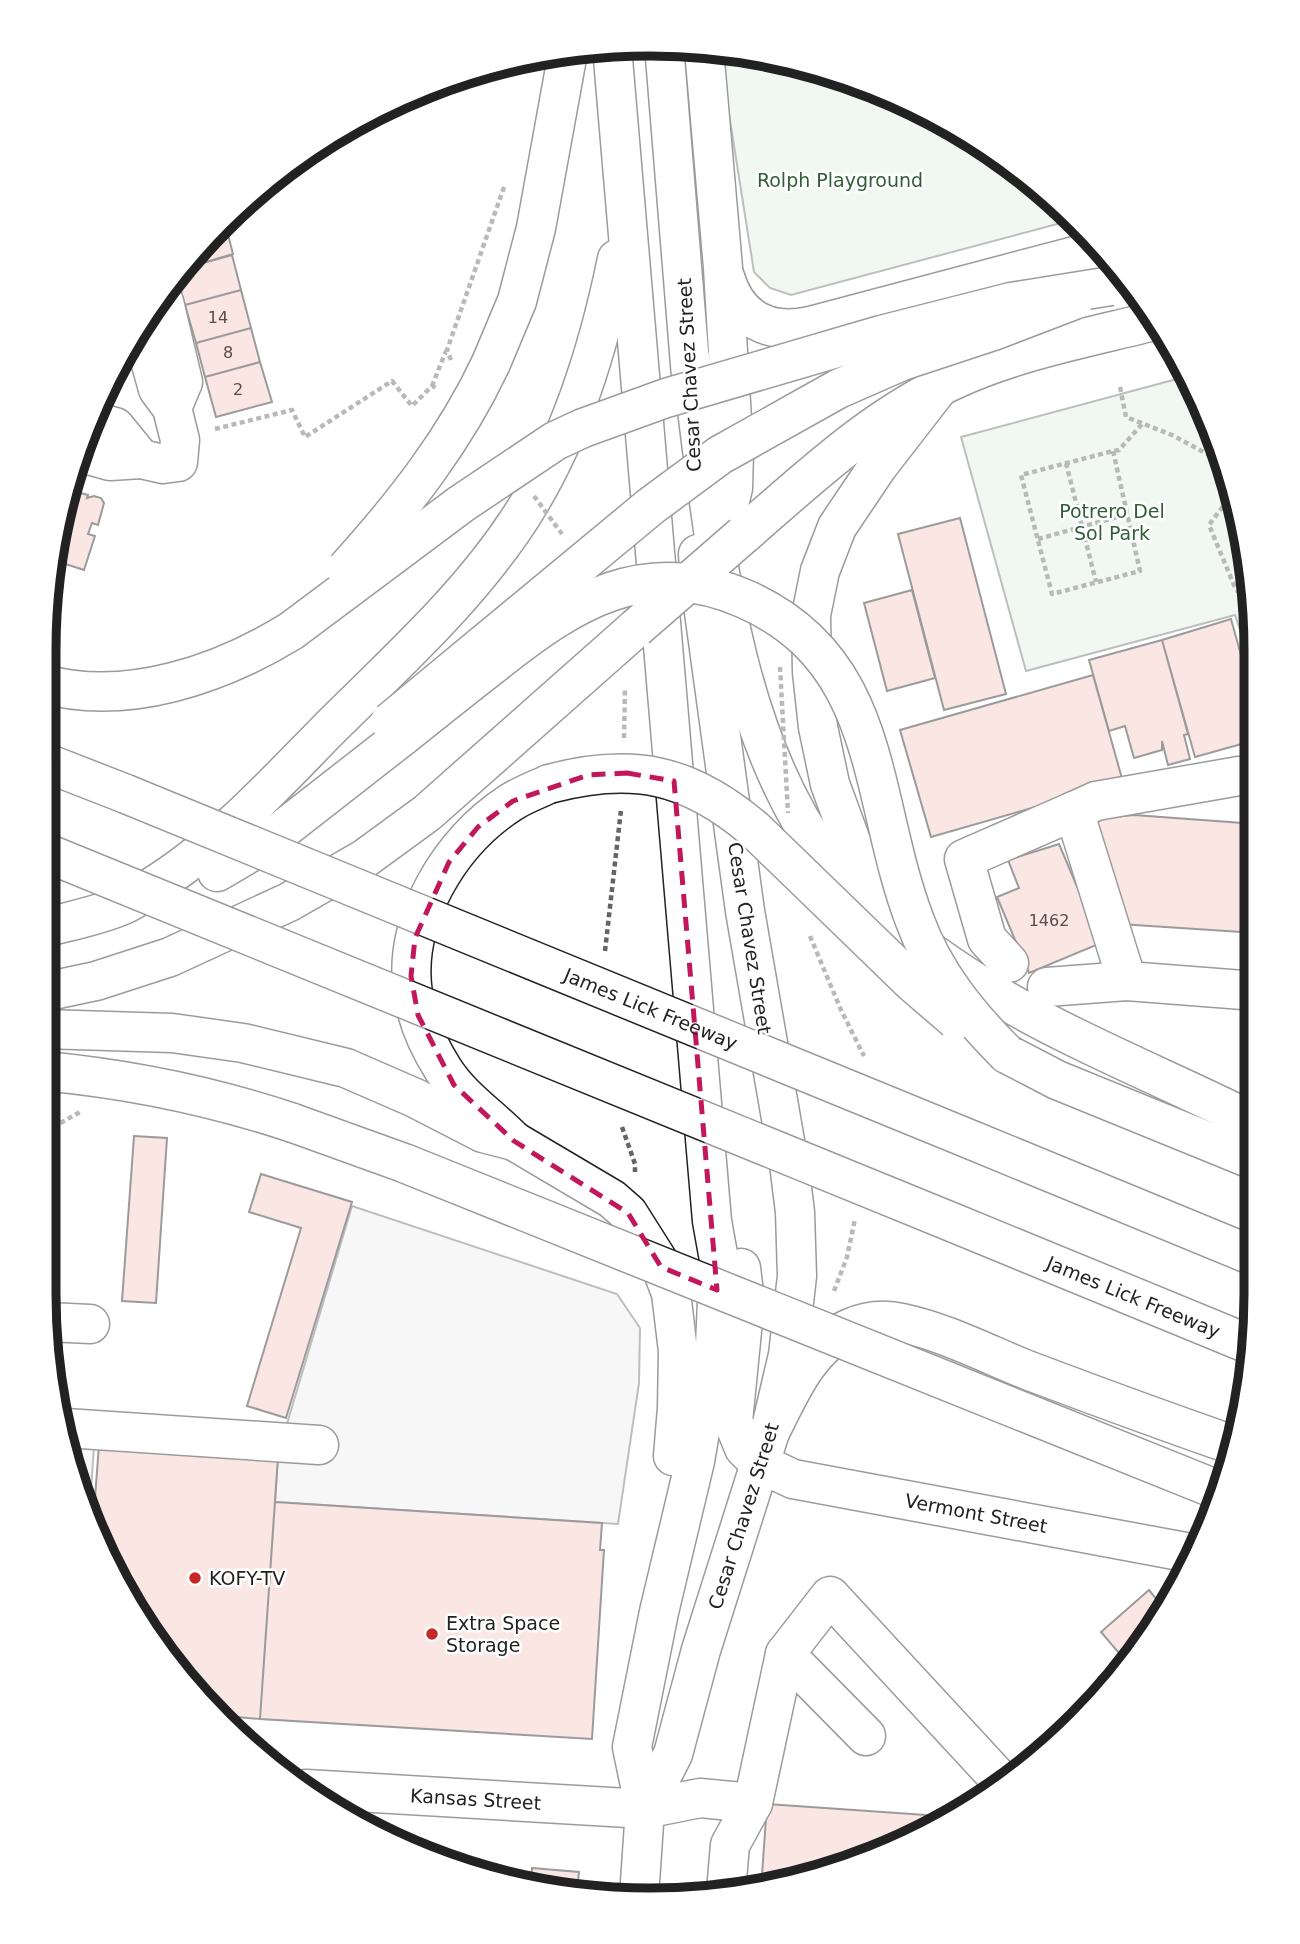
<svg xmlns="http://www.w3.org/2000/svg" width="1300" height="1944" font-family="'DejaVu Sans',sans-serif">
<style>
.green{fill:#e0efe3;stroke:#6f6f6f;stroke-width:2}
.parking{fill:#ededed;stroke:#6f6f6f;stroke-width:2}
.building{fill:#f3c9c0;stroke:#222;stroke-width:2}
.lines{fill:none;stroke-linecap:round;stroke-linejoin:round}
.minor-casing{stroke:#222;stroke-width:41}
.major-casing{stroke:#222;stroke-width:41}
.highway-casing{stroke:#222;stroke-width:41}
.path{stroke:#646464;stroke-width:4.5;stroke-dasharray:5 3.5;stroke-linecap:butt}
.minor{stroke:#fff;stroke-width:38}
.major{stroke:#fff;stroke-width:38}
.highway{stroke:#fff;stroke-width:38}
.major-bridge-casing{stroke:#222;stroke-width:41;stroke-linecap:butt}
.highway-bridge-casing{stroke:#222;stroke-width:41;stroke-linecap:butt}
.path-bridge{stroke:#646464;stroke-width:4.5;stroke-dasharray:5 3.5;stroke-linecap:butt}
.major-bridge{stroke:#fff;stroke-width:38}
.highway-bridge{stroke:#fff;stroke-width:38}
.marked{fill:none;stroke:#c2185b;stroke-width:5;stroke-dasharray:14 9;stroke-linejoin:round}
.poi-dot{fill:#c62828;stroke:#fff;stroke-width:2.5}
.labels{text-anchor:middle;stroke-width:5;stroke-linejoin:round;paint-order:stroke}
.number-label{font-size:16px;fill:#564c4a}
.park-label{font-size:19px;fill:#2f5e38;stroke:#fff}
.street-label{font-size:19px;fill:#222;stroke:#fff}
.poi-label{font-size:19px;fill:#222;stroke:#fff;text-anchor:start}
.rim{fill:none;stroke:#222;stroke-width:9}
</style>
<rect width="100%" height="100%" fill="#fff"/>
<path class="green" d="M719,51L768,55L882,90L986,146L1076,219L791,295L770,288L754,272Z
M1188,376L1210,418L1245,531L1256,650V679L1235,615L1026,671L961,437Z"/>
<path class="parking" d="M352,1206L617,1294L640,1328L639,1383L618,1524L275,1502L278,1457L286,1427Z
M69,1445L94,1447L89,1516L76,1488Z"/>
<path class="building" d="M224,219L233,254L189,267L221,222Z
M232,255L241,290L185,305L178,281L189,267Z
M241,290L251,328L196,343L185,305Z
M251,328L260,362L205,377L196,343Z
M260,362L272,402L216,417L205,377Z
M102,393L110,396L108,403L100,400Z
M73,491L88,495L87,498L94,496L101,498L104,503L98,525L92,523L88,534L95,536L84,570L53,560L58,526L63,510L68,512L71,500L67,498L68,494L72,495Z
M960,518L1006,694L944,710L898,534Z
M912,590L935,678L887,691L864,603Z
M1231,619L1256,709V740L1195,757L1162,640Z
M1162,640L1188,734L1184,735L1190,759L1168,765L1162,741V750L1134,758L1125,726L1109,731L1089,660Z
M1093,675L1123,782L931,837L900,730Z
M1134,815L1256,824V933L1120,924L1088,819Z
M1059,844L1101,943L1029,973L997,897L1019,888L1008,860Z
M134,1136L167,1138L156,1303L122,1301Z
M261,1174L352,1202L286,1418L247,1406L301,1228L249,1212Z
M99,1445L278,1457L260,1719L226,1716L146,1631L93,1524Z
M275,1502L602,1523L600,1550H604L592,1739L260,1719Z
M1149,1590L1162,1606L1124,1659L1101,1632Z
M767,1804L955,1817L769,1889H761Z
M532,1868L579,1872L577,1891L531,1881Z"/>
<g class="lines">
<defs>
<g id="minor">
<path d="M164,302L183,382L172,408"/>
<path d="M93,421L115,427L141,459"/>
<path d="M82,453L110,461L141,459L163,464L178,462L180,440L172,408L158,389L142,332"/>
<path d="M1009,963L987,939L964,859L1074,811"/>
<path d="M1127,981L1074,811L1096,801L1239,776"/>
<path d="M1047,987L1127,981L1256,991"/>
<path d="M48,1322L90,1324"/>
<path d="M66,1428L319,1445"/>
<path id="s1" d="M759,1463L793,1479L1196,1554"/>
<path d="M785,1654L866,1736"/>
<path id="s2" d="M306,1789L645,1809L700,1798L753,1803L785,1654L830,1596L1002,1782"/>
<path d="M726,1891L730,1845L753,1803"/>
</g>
<g id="major">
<path d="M664,45L692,389"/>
<path d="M612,47L712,1221L719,1260L715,1345L695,1461L659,1612L632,1747L645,1809L639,1897"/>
<path d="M704,49L723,268L734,453L733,488L724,525"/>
<path d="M725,277C737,319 769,335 810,326L1101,249"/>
<path d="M743,535C811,476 875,415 958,378C1020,350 1091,337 1158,320"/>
<path d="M44,928C69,921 102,915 125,904C135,900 143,893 152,887C218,846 272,787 326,732C396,662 471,596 524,512C572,436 599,347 617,259"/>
<path d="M44,992L96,981L170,957L289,902L364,859L427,813L636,628"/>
<path d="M44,1029L172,1033L243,1043L346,1068L415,1098L483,1133L514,1141L612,1199L628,1213L659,1262L671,1293L678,1351L677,1408L673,1456"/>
<path d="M741,1268L745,1301L733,1421L744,1448L759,1463"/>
<path id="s3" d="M645,1809L673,1754L701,1650L770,1432L788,1355L797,1276L795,1212L789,1164L745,911L700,583L698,554"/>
</g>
<g id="highway">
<path d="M690,357C713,522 725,723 827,861C834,869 842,876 849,883C891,926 940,961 991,992C1074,1042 1170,1080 1256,1123"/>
<path d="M491,363L517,301L536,228L568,52"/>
<path d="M44,684C127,707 221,674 291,631"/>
<path d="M44,762L126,794"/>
<path d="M217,872L263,845L404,735"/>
<path d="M885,901L852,844L830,784L818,727L812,672L811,615L820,571L837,527L878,466L940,386"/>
<path d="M1007,1054L1057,1080L1256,1161"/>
<path d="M44,1071C129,1079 212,1096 293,1123"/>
<path d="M514,1141C491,1117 461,1098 443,1069C429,1047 417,1020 413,994C402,920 450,842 510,803C522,795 536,790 549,784"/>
<path d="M974,1141L1256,1257"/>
<path id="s4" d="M954,1223L1251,1345"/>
<path d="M770,1432C790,1393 808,1347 850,1328C866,1321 885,1319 902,1323C945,1332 987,1354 1027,1370C1096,1396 1164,1421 1233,1445"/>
</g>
</defs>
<use href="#minor" class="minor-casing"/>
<use href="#major" class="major-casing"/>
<use href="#highway" class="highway-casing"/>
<path class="path" d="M451,360L447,350L504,187
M432,386L446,351
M1120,387L1126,417L1172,435L1224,463
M215,429L292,410L305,437L392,381L412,406L432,386L437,388
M1113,451L1140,571L1052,594L1021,475L1113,451L1119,450L1143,423
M1066,463L1096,582
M1233,493L1209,525L1236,590L1251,599
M1038,539L1128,514
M624,738L625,688
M810,936L841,1010L864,1056
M605,951L621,810
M44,1124L57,1125L80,1112
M622,1127L635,1164V1172
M834,1291L847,1257L855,1219"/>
<use href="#minor" class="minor"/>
<use href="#major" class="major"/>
<use href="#highway" class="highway"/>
<defs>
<path id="major-bridge" d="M636,628L743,535
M390,722L651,506L720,455L838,389L902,361L993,331L1074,300"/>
<g id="highway-bridge">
<path d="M346,569C403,506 455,440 491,363"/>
<path d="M291,631L461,504L555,441L583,428L666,398L881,335L1011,302L1111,286"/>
<path d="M404,735C434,711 464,687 495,663C572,602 644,555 745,599C885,661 868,799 915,921C934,973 968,1015 1007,1054"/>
<path d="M549,784C632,762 688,773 754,829L913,983L956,1020"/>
<path id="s5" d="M126,794L974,1141"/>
<path d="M44,852L954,1223"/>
<path d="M293,1123L404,1163L1218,1490"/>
</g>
</defs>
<use href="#major-bridge" class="major-bridge-casing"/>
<use href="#highway-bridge" class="highway-bridge-casing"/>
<path class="path-bridge" d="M534,496L562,534
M780,667L788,813"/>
<use href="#major-bridge" class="major-bridge"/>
<use href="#highway-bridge" class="highway-bridge"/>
</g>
<path d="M0 0H1300V1944H0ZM627,773L674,781L717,1290L661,1267L628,1213L514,1141L454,1085L418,1015L411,976L415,938L449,862L478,827L513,801L588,775Z" fill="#fff" fill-opacity=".55" fill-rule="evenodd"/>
<path class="marked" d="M627,773L674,781L717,1290L661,1267L628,1213L514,1141L454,1085L418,1015L411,976L415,938L449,862L478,827L513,801L588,775Z"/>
<g class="poi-dot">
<circle cx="195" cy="1578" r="7"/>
<circle cx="432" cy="1634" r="7"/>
</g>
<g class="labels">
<g class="number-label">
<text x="218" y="323">14</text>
<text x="228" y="358">8</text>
<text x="238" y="395">2</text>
<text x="1049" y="926">1462</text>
</g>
<g class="park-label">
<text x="840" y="187">Rolph Playground</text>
<text x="1112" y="518">Potrero Del<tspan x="1112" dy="22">Sol Park</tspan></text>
</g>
<g class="street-label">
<text transform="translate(689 375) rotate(-93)" y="7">Cesar Chavez Street</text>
<text transform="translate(750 938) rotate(81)" y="7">Cesar Chavez Street</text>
<text dy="7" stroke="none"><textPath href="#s5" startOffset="567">James Lick Freeway</textPath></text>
<text dy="7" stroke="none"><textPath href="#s4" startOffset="194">James Lick Freeway</textPath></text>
<text dy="7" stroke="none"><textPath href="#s1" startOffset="224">Vermont Street</textPath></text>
<text dy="7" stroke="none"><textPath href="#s3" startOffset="310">Cesar Chavez Street</textPath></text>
<text dy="7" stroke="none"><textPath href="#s2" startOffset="170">Kansas Street</textPath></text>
</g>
<g class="poi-label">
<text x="209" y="1585">KOFY-TV</text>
<text x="446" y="1630">Extra Space<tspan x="446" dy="22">Storage</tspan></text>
</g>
</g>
<path d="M0 0H1300V1944H0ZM650 56H650A594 594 0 0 1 1244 650V1294A594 594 0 0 1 650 1888H650A594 594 0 0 1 56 1294V650A594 594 0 0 1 650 56Z" fill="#fff" fill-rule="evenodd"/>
<path class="rim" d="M650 56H650A594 594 0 0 1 1244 650V1294A594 594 0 0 1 650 1888H650A594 594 0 0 1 56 1294V650A594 594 0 0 1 650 56Z"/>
</svg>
